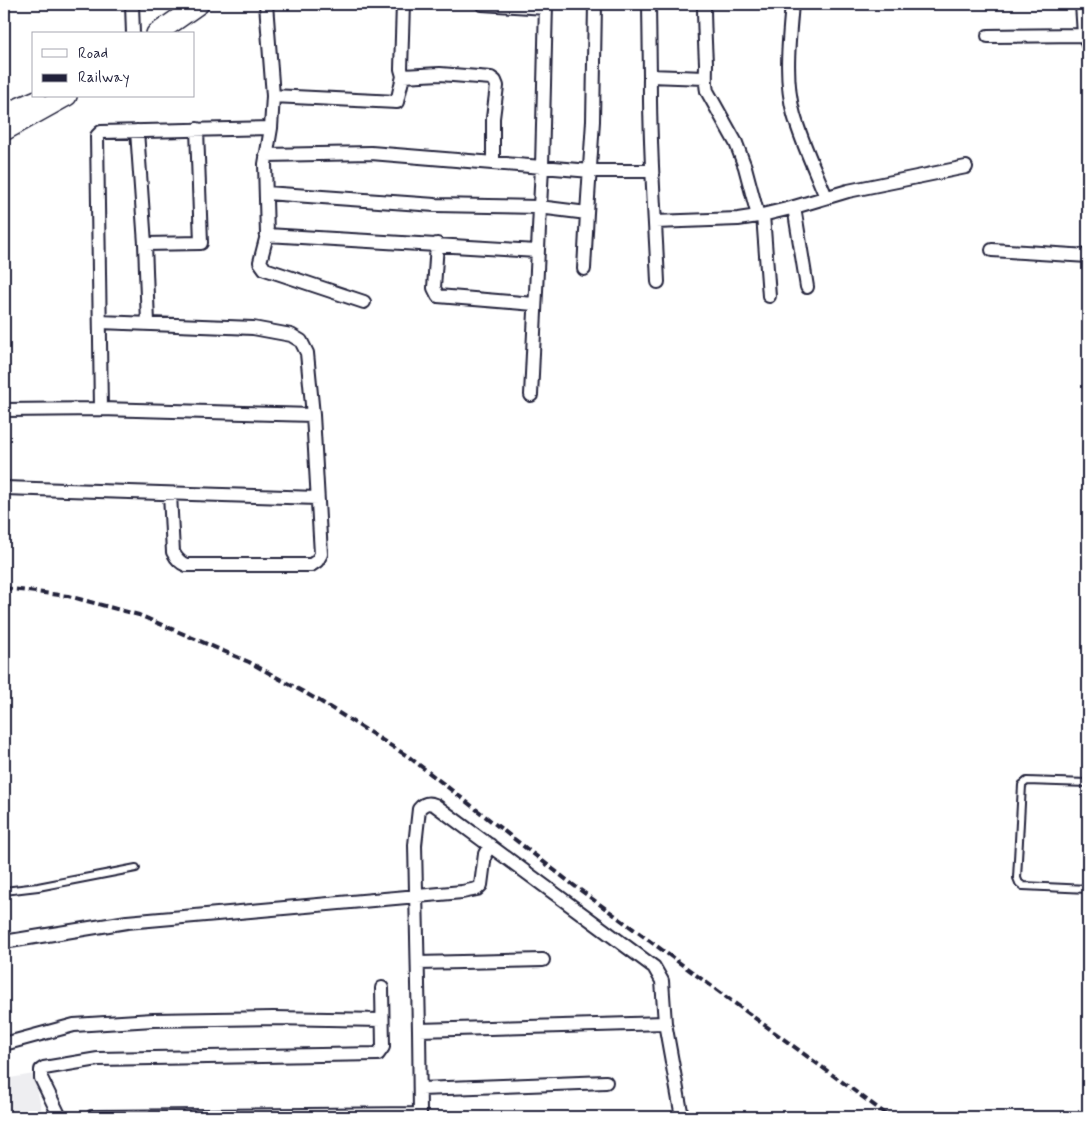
<svg xmlns="http://www.w3.org/2000/svg" width="1092" height="1121" font-family="Mynerve,sans-serif">
<style>
.built{fill:#eeeef1}
.lines{fill:none;stroke-linecap:round;stroke-linejoin:round}
.lane-casing{stroke:#22223b;stroke-width:10}
.street-casing{stroke:#22223b;stroke-width:16}
.secondary-casing{stroke:#22223b;stroke-width:22}
.lane{stroke:#fff;stroke-width:6}
.street{stroke:#fff;stroke-width:12}
.secondary{stroke:#fff;stroke-width:19}
.rail{stroke:#22223b;stroke-width:4;stroke-dasharray:8 4;stroke-linecap:butt}
</style>
<rect width="100%" height="100%" fill="#fff"/>
<filter id="ink" filterUnits="userSpaceOnUse"><feTurbulence type="fractalNoise" baseFrequency=".02" numOctaves="2"/><feDisplacementMap in="SourceGraphic" scale="10" xChannelSelector="R" yChannelSelector="G"/><feConvolveMatrix kernelMatrix="1 2 1 2 8 2 1 2 1" color-interpolation-filters="sRGB"/></filter>
<g filter="url(#ink)">
<path class="built" d="M34,1074L43,1117H4V1079Z"/>
<g class="lines">
<defs>
<path id="lane" d="M1088,783L1027,781L1022,785L1017,878L1019,883L1023,886L1088,889
M4,891L38,887L136,868"/>
<path id="street" d="M132,4L133,34
M266,4L273,96L271,128L265,164L267,235L260,262L265,269L364,302
M482,4L546,8
M649,4L650,76L705,78
M704,4C704,24 705,43 706,63C706,73 705,82 707,91L736,143L745,167L758,216L791,208L848,191L966,167
M792,4C789,40 784,79 794,115C802,143 815,170 826,197
M1082,4L1084,35L1088,45
M988,36L1084,35
M403,76L440,74L491,78L495,81L497,86L493,118V162
M650,76C649,145 655,213 658,282
M273,96L397,102L403,76L401,69L403,4
M137,131L145,244L148,323
M266,155L371,153L591,171H651
M266,193L435,205L539,207L587,213L584,269
M794,207L807,287
M587,213L593,121L595,4
M763,215L769,296
M655,222L738,219L758,216
M267,235L537,251
M145,244L201,243L197,129
M437,244L434,288L438,296L534,304
M992,250L1088,256
M100,322L253,328L291,335L301,341L307,353L313,415L321,554L317,561L311,565H186C180,563 176,558 173,552L170,494
M531,395L542,166L546,4
M101,409L97,136L101,132L271,128
M4,410L101,409L313,415
M4,488L317,498
M4,942L127,922L462,892L477,889L481,885L485,854L490,845
M418,963L543,960
M419,1030L415,845L419,809C424,803 428,802 435,805L654,967L662,981L665,1023
M4,1044L74,1025L153,1020L273,1018L382,1020
M420,1089L606,1082
M60,1117L41,1078V1070L44,1068L98,1059L378,1054L383,1047L382,988
M92,1117L420,1114L419,1030L665,1023L682,1117"/>
<path id="secondary" d="M156,34L199,4
M4,114L37,100
M4,131L67,96"/>
</defs>
<use href="#lane" class="lane-casing"/>
<use href="#street" class="street-casing"/>
<use href="#secondary" class="secondary-casing"/>
<use href="#lane" class="lane"/>
<use href="#street" class="street"/>
<use href="#secondary" class="secondary"/>
<path class="rail" d="M4,588L68,596L139,615L249,662L318,700L409,757L572,884L890,1117"/>
</g>
</g>
<rect width="1092" height="1121" fill="none" stroke="#fff" stroke-width="20"/>
<rect x="10" y="10" width="1072" height="1101" fill="none" stroke="#22223b" stroke-width="2" filter="url(#ink)"/>
<rect x="32" y="32" width="162" height="65" fill="#ffffff" stroke="#a7a7b1"/>
<rect x="42" y="49" width="25" height="8" fill="#ffffff" stroke="#a7a7b1"/>
<text x="78" y="58" font-size="15" fill="#22223b">Road</text>
<rect x="42" y="74" width="25" height="8" fill="#22223b" stroke="#a7a7b1"/>
<text x="78" y="82" font-size="15" fill="#22223b">Railway</text>
</svg>
